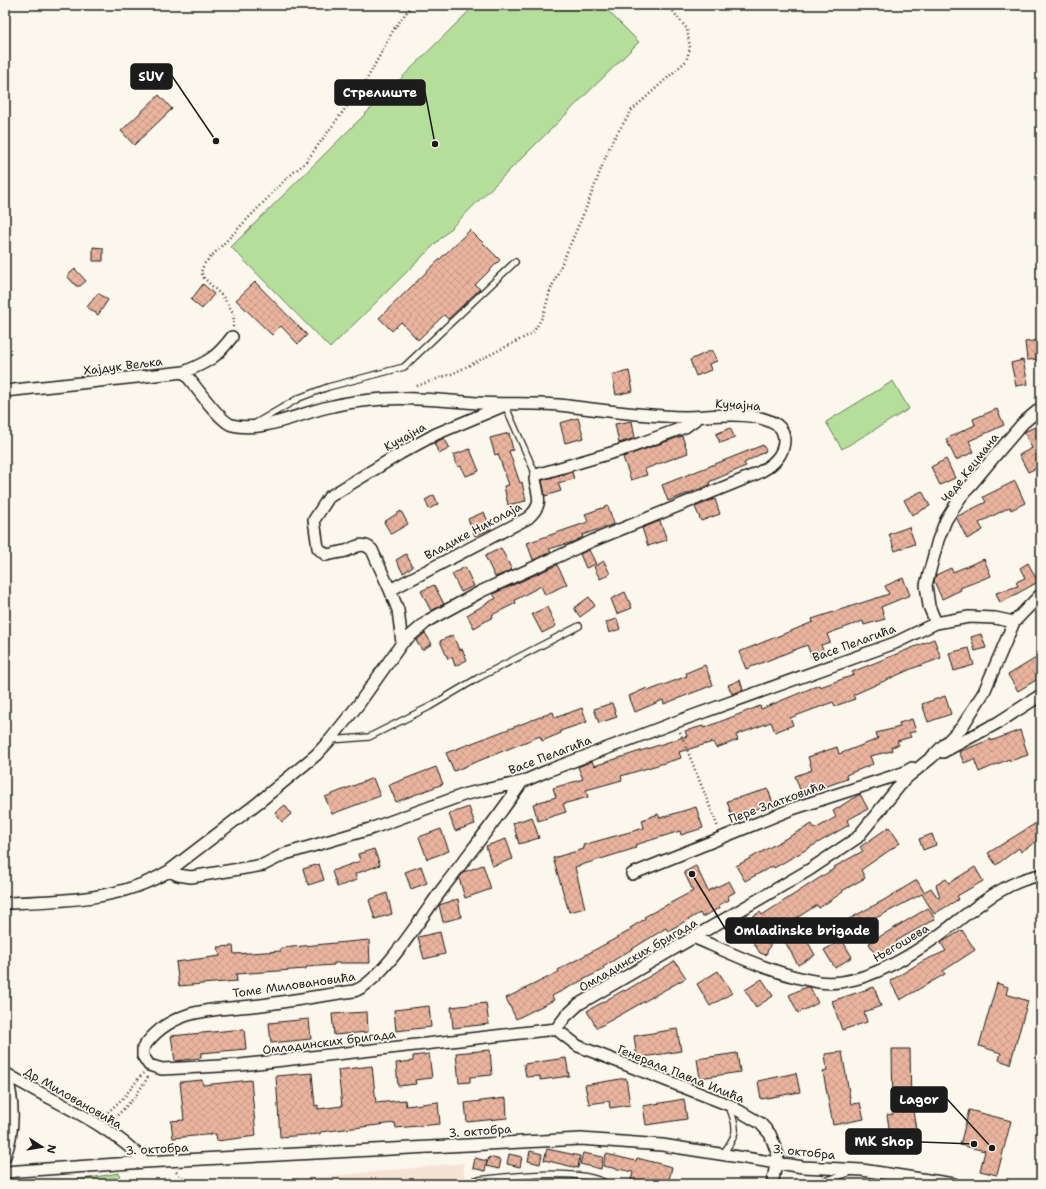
<svg xmlns="http://www.w3.org/2000/svg" width="1046" height="1189" font-family="'Shantell Sans',sans-serif">
<style>
.built{fill:#f6e3d5}
.grass{fill:url(#grass-dots);stroke:#687d5c}
.park{fill:#b5de9b;stroke:#687d5c}
.building{fill:url(#building-cross-hatch);stroke:#1c1c1c}
.lines{fill:none;stroke-linecap:round;stroke-linejoin:round}
.lane-casing{stroke:#1c1c1c;stroke-width:8}
.street-casing{stroke:#1c1c1c;stroke-width:14}
.path{stroke:#1c1c1c;stroke-width:2.5;stroke-dasharray:1 3;stroke-linecap:butt}
.lane{stroke:#fbf7ec;stroke-width:5.5}
.street{stroke:#fbf7ec;stroke-width:11}
.labels{text-anchor:middle;stroke-width:3.5;stroke-linejoin:round;paint-order:stroke}
.street-label{font-size:12px;fill:#1c1c1c;stroke:#fbf7ec}
.leader{fill:none;stroke:#1c1c1c;stroke-width:1.5}
.callout-dot{fill:#1c1c1c;stroke:#fbf7ec;stroke-width:1.5}
.callout{fill:#1c1c1c;stroke:#1c1c1c;stroke-width:1.5}
.callout-label{font-size:13px;text-anchor:middle;font-weight:bold;fill:#fff}
</style>
<defs>
<pattern id="grass-dots" width="8" height="8" patternUnits="userSpaceOnUse"><rect width="8" height="8" fill="#b5de9b"/><path d="M2 2h.1M6 6h.1" fill="none" stroke="#9bbe85" stroke-width="1.8" stroke-linecap="round"/></pattern>
<pattern id="building-cross-hatch" width="8" height="8" patternUnits="userSpaceOnUse"><rect width="8" height="8" fill="#eab49e"/><path d="M0 0l8 8M0 8l8-8" fill="none" stroke="#c89a88"/></pattern>
</defs>
<rect width="100%" height="100%" fill="#fbf7ec"/>
<filter id="ink" filterUnits="userSpaceOnUse"><feTurbulence type="fractalNoise" baseFrequency=".025" numOctaves="2"/><feDisplacementMap in="SourceGraphic" scale="8" xChannelSelector="R" yChannelSelector="G"/><feConvolveMatrix kernelMatrix="1 2 1 2 8 2 1 2 1" color-interpolation-filters="sRGB"/></filter>
<g filter="url(#ink)">
<path class="built" d="M463,1163L465,1184H253Z"/>
<path class="grass" d="M119,1173L120,1184H54Z"/>
<path class="park" d="M475,5H602L639,42L330,348L231,247Z
M893,381L909,409L842,449L826,422Z"/>
<path class="building" d="M159,95L172,109L134,145L121,131Z
M470,230L500,260L475,285L480,289L448,319L444,315L418,340L401,322L392,331L379,318Z
M93,247L103,248V261H93Z
M75,269L86,281L80,286H76L67,276Z
M255,282L307,335L298,344L281,326L272,335L236,300Z
M203,284L214,294L202,309L191,300Z
M98,293L108,300L98,315L87,307Z
M1041,340V359L1027,360L1025,342Z
M712,350L717,361L709,364L711,370L696,376L690,360Z
M1023,360L1028,384L1016,386L1011,363Z
M629,371L633,391L616,395L612,375Z
M997,409L1004,425L969,441L974,452L956,460L946,439L975,425L973,419Z
M578,418L584,438L565,443L560,423Z
M632,421L635,438L619,443L615,424Z
M1037,426L1041,434V466L1028,472L1019,455L1032,448L1024,432Z
M730,428L735,438L720,443L716,434Z
M509,433L513,450L509,451L520,483L522,482L526,501L508,505L504,486L509,485L498,454L495,455L490,438Z
M682,436L688,453L645,469L647,475L631,480L623,457Z
M444,438L450,448L439,454L434,443Z
M763,445L766,451L744,463L746,466L709,482L710,485L668,501L662,485Z
M470,449L479,471L466,476L461,466L458,467L453,455Z
M946,459L955,478L940,485L931,467Z
M572,472L574,479L558,483L561,491L545,496L542,480Z
M1015,481L1025,503L1011,510L1010,507L979,523L983,530L967,539L956,517L986,502L983,497Z
M922,491L930,506L912,515L904,500Z
M434,495L438,504L429,509L425,500Z
M715,499L720,514L701,521L695,507Z
M608,506L614,524L582,535L583,537L573,542L549,549L551,552L533,560L527,543L588,522L585,514Z
M401,511L408,524L391,534L384,522Z
M484,512L491,529L475,536L468,519Z
M660,521L667,540L648,546L642,528Z
M909,527L915,544L895,551L889,534Z
M501,548L512,570L495,577L485,556Z
M589,550L596,564L586,568L580,554Z
M406,554L413,567L403,573L396,560Z
M984,559L991,576L960,588L961,590L942,599L934,581L936,575L951,568L953,572Z
M604,561L610,574L600,579L594,567Z
M1028,563L1038,582L1000,603L996,593L1018,586L1016,582L1025,578L1020,568Z
M557,565L567,584L545,595L541,586L515,600L516,603L492,615L493,617L474,628L467,615L496,598L493,594Z
M465,567L474,586L461,592L452,574Z
M903,578L910,595L881,607L885,619L864,625L863,621L827,634L830,642L821,645L824,653L812,658L807,645L746,669L739,652L813,622L812,619L889,594L885,586Z
M434,585L444,604L431,611L421,591Z
M625,592L632,608L617,614L611,599Z
M589,597L595,606L580,617L574,608Z
M547,607L556,626L542,633L532,614Z
M617,619L620,629L609,633L606,622Z
M425,633L432,644L422,650L416,641Z
M981,634L986,648L975,651L971,637Z
M453,635L459,650L462,649L467,660L455,666L452,657L448,659L440,641Z
M934,639L941,658L911,669L853,695L855,699L835,706L833,702L790,718L793,725L775,732L771,722L736,735L738,740L716,748L713,742L679,752L681,758L621,776L622,780L586,790L588,797L563,804L566,812L538,821L533,804L556,797L553,788L583,779L578,767L592,761L594,766L687,736L685,731L703,726L704,728L760,706L761,709L819,685L820,687L854,675L852,672Z
M969,648L974,665L954,671L949,653Z
M1041,655V677L1018,691L1008,675Z
M705,665L713,685L664,704L663,700L635,712L629,696L647,688L648,691L687,676L686,673Z
M740,680L743,690L732,694L728,685Z
M945,696L951,714L928,722L922,704Z
M612,703L617,717L599,723L594,709Z
M582,708L587,722L560,731L561,733L542,741L540,736L454,771L446,753L553,712L555,718Z
M912,719L916,731L909,733L911,737L897,741L899,745L891,747L892,751L870,756L873,764L846,775L847,779L802,795L795,776L812,770L808,757L837,747L839,754L878,739L876,733L900,727L899,723Z
M1020,730L1028,755L1010,761L1009,759L979,772L974,759L964,763L959,752L991,739V741Z
M436,767L443,784L396,802L389,785Z
M373,778L380,796L332,814L325,797Z
M768,789L773,804L732,816L727,801Z
M860,794L868,809L847,820L849,825L774,868L773,866L745,881L736,866L812,824L815,829L836,817L833,811Z
M285,805L291,814L282,822L275,813Z
M469,807L475,824L455,831L449,814Z
M696,807L703,828L681,835L680,831L635,845L636,848L575,867L585,908L569,912L553,858L584,849L583,845L644,828L642,820L658,814L660,818Z
M532,817L539,838L519,844L513,823Z
M1041,820V838L1021,852L1019,848L996,865L988,853Z
M889,827L900,843L861,870L865,878L842,891L843,892L819,908L817,905L795,919L815,955L798,965L777,927L766,955L760,953L747,932L733,941L728,932L760,912L762,915L835,868L834,867L863,851L860,847Z
M441,829L449,851L427,859L419,837Z
M932,834L936,845L923,850L919,839Z
M506,839L513,859L492,866L486,846Z
M374,849L380,865L355,874L357,880L337,887L332,871L360,861L358,854Z
M319,864L324,880L308,885L303,869Z
M483,865L491,889L465,898L459,878L464,872Z
M421,866L427,883L411,889L405,872Z
M696,866L708,891L729,881L735,892L728,896L729,900L719,905L720,908L702,917L700,913L668,931L666,928L603,967L604,969L552,996L554,1000L516,1019L506,998L559,972L558,970L631,930L630,928L645,919L644,917L693,891L684,872Z
M975,867L983,881L957,896L959,899L934,914L922,894L843,935L838,925L884,900L917,880L924,892L931,888L938,898L940,897L936,885L946,879L949,883Z
M387,893L392,914L375,919L369,900Z
M458,899L461,917L443,922L439,905Z
M928,908L935,919L896,941L899,946L877,959L869,943Z
M962,930L975,950L943,971L945,974L900,1000L890,981L923,961L946,951L941,943Z
M440,932L445,954L424,959L418,937Z
M369,940L370,963H334V965L306,967V969L236,974L237,981L179,986L176,962L220,956L218,947L233,946L234,954L281,951V948Z
M842,940L852,957L835,968L824,950Z
M675,961L686,978L597,1028L587,1011L624,990L625,991Z
M718,971L732,993L710,1006L697,984Z
M762,979L773,996L756,1007L745,990Z
M997,983L1008,987L1006,994L1028,1001L1010,1064L999,1060L1001,1053L979,1046Z
M806,987H810L818,1003L798,1013L789,995Z
M874,987L881,1006L864,1012L867,1022L842,1030L832,1001Z
M486,1003L489,1024L453,1028L451,1007Z
M429,1006L431,1027L396,1031L394,1010Z
M367,1012L368,1032L334,1035L332,1014Z
M309,1019L311,1039L271,1043L269,1023Z
M244,1029L246,1049L201,1053V1058L175,1061L171,1036Z
M677,1029L681,1051L637,1058L634,1036Z
M892,1049H910L911,1111H913L917,1136L891,1140L887,1115L893,1114Z
M490,1050L492,1075L470,1077V1082L459,1083L456,1053Z
M842,1052L851,1104L860,1103L864,1119L833,1125L823,1072L827,1071L825,1054Z
M737,1053L740,1072L700,1078L697,1059Z
M429,1054L432,1078L415,1080L416,1084L398,1086L396,1063L413,1061V1056Z
M566,1058L569,1076L540,1080V1076L526,1077L524,1064Z
M372,1066L376,1103L405,1100L406,1106L438,1102L440,1124L396,1128L395,1123L320,1132V1134L280,1137L276,1076L312,1073L315,1106L318,1105V1109L342,1106L338,1070Z
M796,1073L800,1092L761,1099L758,1081Z
M626,1078L630,1105L610,1108L609,1101L589,1104L585,1085Z
M202,1080L203,1085L251,1080L256,1136L217,1141L216,1134L173,1138L171,1121L184,1120L180,1082Z
M506,1098L507,1118L467,1122L465,1103Z
M684,1099L687,1119L646,1125L643,1106Z
M969,1110L1011,1121L997,1175L980,1171L985,1151L960,1145Z
M547,1149L580,1156L578,1168L544,1160Z
M530,1151L542,1154L540,1164L528,1161Z
M583,1153L603,1157L601,1169L580,1164Z
M509,1154L522,1157L520,1167L507,1164Z
M606,1154L636,1161L637,1158L672,1167L668,1184H630L633,1172L603,1166Z
M489,1157L501,1160L499,1169L486,1166Z
M475,1158L487,1161L485,1171L473,1168Z"/>
<g class="lines">
<defs>
<path id="lane" d="M505,405L536,475
M256,423L299,398L328,387L404,367L515,262
M330,740L369,737L429,707L478,678L579,626
M722,1155C737,1135 739,1130 729,1107
M476,1180C509,1177 579,1167 607,1184
M815,1184L849,1173"/>
<path id="street" d="M5,391L184,372C208,362 216,358 232,337
M390,590L372,550C363,541 356,547 346,551C339,552 333,554 326,555L318,548L314,520L329,497L401,453L436,434L503,406
M936,623L929,606L926,585L938,540L946,520L960,498L999,451L1023,423L1041,408
M402,643L398,610L390,590L528,518C544,504 538,497 535,479L536,475L628,448L685,427L699,417
M943,752L999,722L1041,695
M522,782C497,819 470,852 443,888C424,913 382,982 354,991C323,995 292,1001 261,1005C216,1011 173,1005 143,1048V1056L149,1065L162,1069L240,1065L556,1029L566,1016L579,1004L809,870L857,838L905,779L932,757L962,727L984,692L1014,622L1041,594
M169,871L259,802L316,755L330,740L358,705L402,643L429,620L482,591L592,541L754,475C764,470 773,465 779,456C785,447 787,432 777,425C752,409 712,417 685,417C645,416 607,411 568,406C538,402 508,405 478,403C447,401 415,397 384,399C368,400 349,402 333,406C302,412 263,433 232,425C220,422 193,383 184,372
M632,874L792,809L903,773L912,768
M5,903C62,901 119,901 169,871L178,875L191,877L263,865L285,854L370,829L466,794L522,782L547,771L676,722L895,643L936,623L969,617L995,618L1014,622
M693,937C733,954 775,975 819,982C863,988 916,953 950,927C977,906 1006,881 1041,875
M556,1029L578,1046L729,1105L760,1123L770,1134L778,1155L772,1184
M5,1073C50,1101 110,1123 145,1162
M5,1156C15,1129 14,1102 6,1074
M5,1172L145,1162L581,1139L662,1145L803,1167L862,1170L954,1184"/>
</defs>
<use href="#lane" class="lane-casing"/>
<use href="#street" class="street-casing"/>
<path class="path" d="M233,327L234,314L223,297L204,278L201,272L204,264L287,178L305,163L367,79L394,29L412,5
M417,386L454,373L533,333L543,316L550,291L586,208L611,143L632,110L686,61L690,48L687,29L668,5
M680,732L718,827
M105,1115L125,1096L143,1073
M112,1121L135,1097L148,1077
M176,1172L190,1184"/>
<use href="#lane" class="lane"/>
<use href="#street" class="street"/>
</g>
</g>
<g class="labels">
<g class="street-label">
<text transform="translate(123 366) rotate(-7)" y="4">Хајдук Вељка</text>
<text transform="translate(738 405) rotate(4)" y="4">Кучајна</text>
<text transform="translate(405 437) rotate(-29)" y="4">Кучајна</text>
<text transform="translate(970 468) rotate(-52)" y="4">Чеде Кецмана</text>
<text transform="translate(473 531) rotate(-28)" y="4">Владике Николаја</text>
<text transform="translate(854 643) rotate(-20)" y="4">Васе Пелагића</text>
<text transform="translate(550 755) rotate(-21)" y="4">Васе Пелагића</text>
<text transform="translate(777 802) rotate(-20)" y="4">Пере Златковића</text>
<text transform="translate(901 943) rotate(-31)" y="4">Његошева</text>
<text transform="translate(638 955) rotate(-30)" y="4">Омладинских бригада</text>
<text transform="translate(294 985) rotate(-8)" y="4">Томе Миловановића</text>
<text transform="translate(329 1042) rotate(-7)" y="4">Омладинских бригада</text>
<text transform="translate(681 1074) rotate(22)" y="4">Генерала Павла Илића</text>
<text transform="translate(73 1098) rotate(30)" y="4">Др Миловановића</text>
<text transform="translate(480 1131) rotate(-4)" y="4">3. октобра</text>
<text transform="translate(157 1149) rotate(-3)" y="4">3. октобра</text>
<text transform="translate(804 1152) rotate(6)" y="4">3. октобра</text>
</g>
</g>
<path class="leader" d="M216 141L172 76M435 144L425 92M692 874L726 930M992 1148L947 1099M974 1144L921 1142"/>
<g class="callout-dot">
<circle cx="216" cy="141" r="4"/>
<circle cx="435" cy="144" r="4"/>
<circle cx="692" cy="874" r="4"/>
<circle cx="992" cy="1148" r="4"/>
<circle cx="974" cy="1144" r="4"/>
</g>
<g class="callout">
<rect x="131" y="64" width="41" height="25" rx="4"/>
<rect x="335" y="80" width="90" height="25" rx="4"/>
<rect x="726" y="918" width="152" height="25" rx="4"/>
<rect x="891" y="1087" width="56" height="25" rx="4"/>
<rect x="846" y="1129" width="75" height="25" rx="4"/>
</g>
<g class="callout-label">
<text x="151" y="81">SUV</text>
<text x="380" y="97">Стрелиште</text>
<text x="802" y="935">Omladinske brigade</text>
<text x="919" y="1104">Lagor</text>
<text x="884" y="1146">MK Shop</text>
</g>
<rect width="1046" height="1189" fill="none" stroke="#fbf7ec" stroke-width="20"/>
<rect x="10" y="10" width="1026" height="1169" fill="none" stroke="#1c1c1c" stroke-width="1.5" filter="url(#ink)"/>
<g transform="translate(42 1147) rotate(102)" stroke="#fbf7ec" stroke-width="3" paint-order="stroke">
<path d="M0-3L7 15L0 10L-7 15Z" fill="#1c1c1c"/>
<text y="-6" font-size="11" font-weight="bold" text-anchor="middle" fill="#1c1c1c">N</text>
</g>
</svg>
